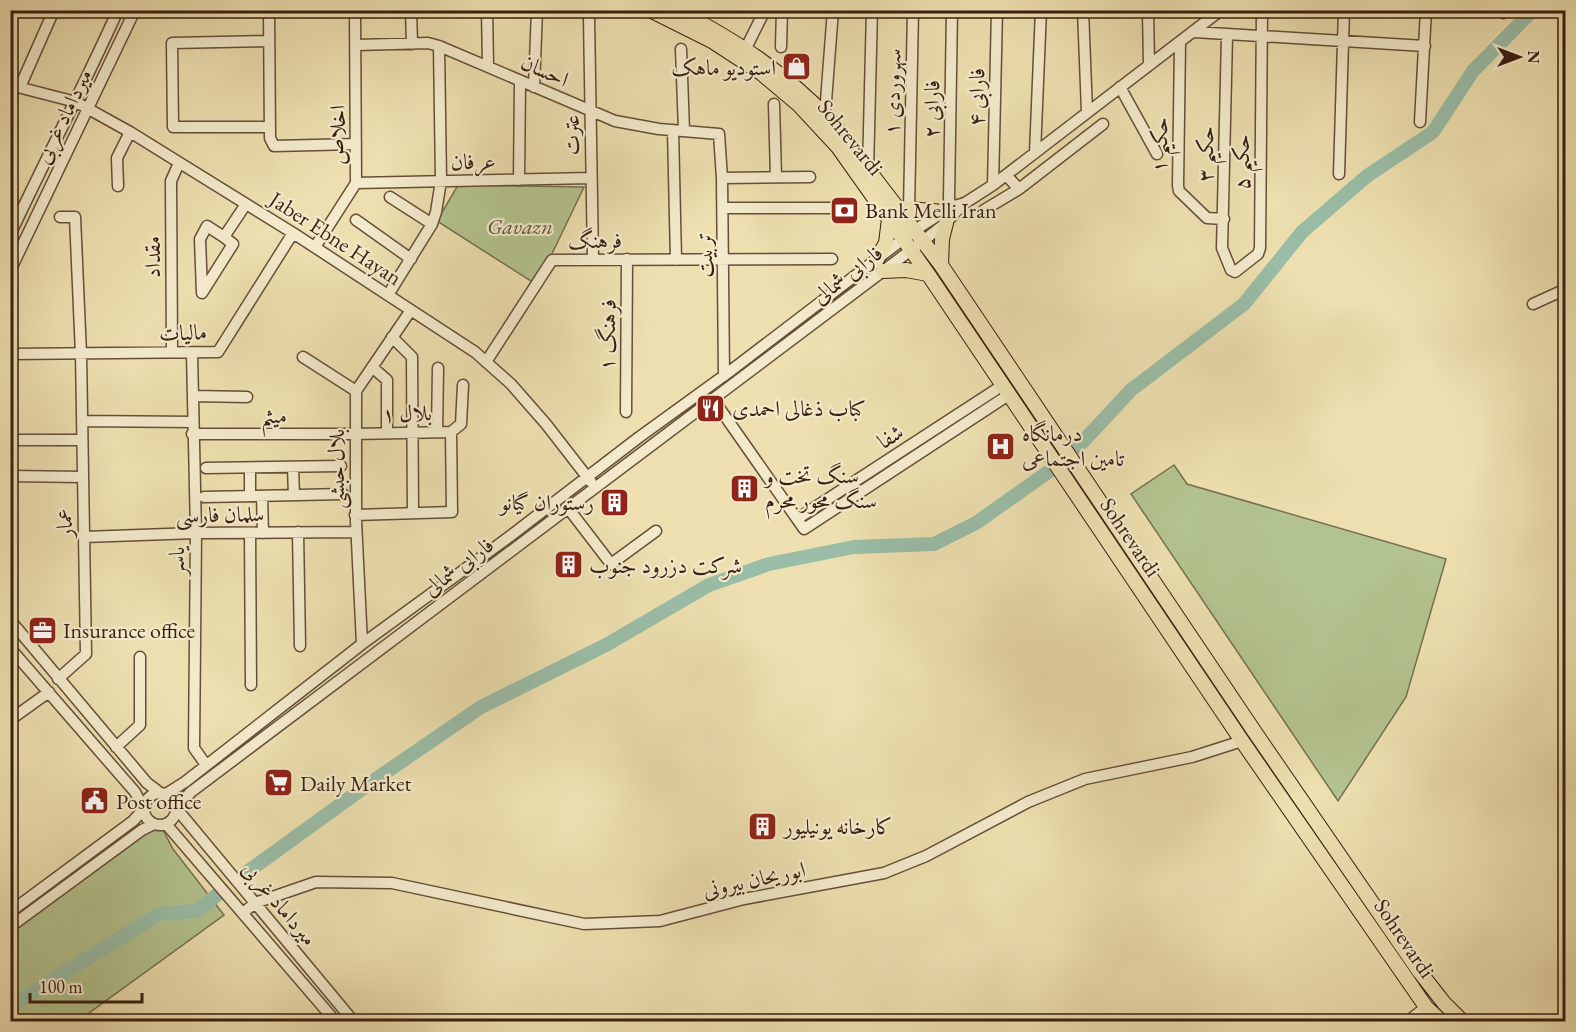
<svg xmlns="http://www.w3.org/2000/svg" width="1576" height="1032" font-family="'EB Garamond',Amiri,serif">
<style>
.green{fill:#b3c38f;stroke:#767050;stroke-width:1.5}
.lines{fill:none;stroke-linecap:round;stroke-linejoin:round}
.river{stroke:#9abda7;stroke-width:14}
.minor-casing{stroke:#664e39;stroke-width:13}
.major-casing{stroke:#391e12;stroke-width:16}
.minor{stroke:#f3eacb;stroke-width:10}
.major{stroke:#eddfaf;stroke-width:14}
.labels{text-anchor:middle;stroke-width:4.5;stroke-linejoin:round;paint-order:stroke}
.poi-label{font-size:22px;fill:#391e12;stroke:#f3eacb;text-anchor:start}
.street-label{font-size:22px;fill:#391e12;stroke:#f3eacb}
.park-label{font-size:22px;font-style:italic;fill:#5e5038;stroke:#f3eacb}
</style>
<rect width="100%" height="100%" fill="#eddfaf"/>
<filter id="stains"><feTurbulence type="fractalNoise" baseFrequency=".00333" numOctaves="4"/><feColorMatrix values="0 0 0 0 .2 0 0 0 0 .09 0 0 0 0 .02 0 0 0 .5 -.17"/></filter>
<radialGradient id="worn" r=".72"><stop offset=".6" stop-color="#630" stop-opacity="0"/><stop offset="1" stop-color="#630" stop-opacity=".3"/></radialGradient>
<path class="green" d="M458,185L584,187L537,285L437,221Z
M1174,465L1187,484L1446,559L1406,697L1338,801L1131,494Z
M150,830H163L173,849L224,915L78,1021H11L10,933Z"/>
<g class="lines">
<path class="river" d="M1078,447L1131,390L1244,304L1302,232L1367,176L1433,132L1473,71L1533,10
M243,875L373,781L481,707L606,645L709,585L769,564L854,547L934,544L976,523L1051,470
M10,1003L20,1000L159,914L197,911L218,894"/>
<defs>
<path id="minor" d="M269,10L270,138L274,146L356,144
M411,10L412,44
M487,10L488,65
M592,10L589,17L593,260
M1083,10L1087,112
M1148,10L1149,65
M1503,13V10
M1194,32L1425,46
M1227,35L1222,248L1231,270L1235,272L1258,254L1260,248L1262,10
M269,41L172,43L173,127H270
M1180,43L1178,186L1179,191L1207,218L1224,219
M357,45L428,43L439,46L615,121L659,129L719,134L722,178L724,376
M781,47L782,10
M746,48L765,10
M681,49L684,131
M10,85L76,102L130,132L293,233L475,352L511,384L546,424L591,482
M20,87L54,10
M534,87L537,10
M1120,87L1157,154
M774,104L776,177
M825,114L833,10
M1420,122L1426,10
M673,130L676,260
M1035,153L1041,10
M868,170L872,10
M1339,174L1344,10
M722,178L810,177
M519,180L520,81
M356,183L591,178
M993,185L997,10
M118,186L117,158L130,132
M1019,189L1103,124
M390,197L432,224
M951,207L949,199L952,10
M723,208H841
M909,210L913,10
M984,210L1019,189L1006,175
M356,220L411,259
M10,235C45,160 84,86 118,10
M224,237L207,226L200,239L202,293L233,244L224,237L246,204
M315,247L356,183L355,10
M10,271L135,10
M388,295L432,224L436,212L441,181L439,46
M1533,304L1566,289
M392,337L412,357L413,513
M172,352L171,181L179,163
M192,353L196,533L194,748L206,765
M10,354L218,352L293,233
M303,357L356,391
M486,362L552,260L832,259
M372,367L387,380V433
M193,396L247,397
M713,399L804,529L1010,394
M626,412L627,259
M82,421L193,422
M437,432L438,368
M451,432L461,424L463,385
M192,434H355L451,432L452,512L355,515
M10,440H82
M293,467L294,495
M206,468L341,466
M250,468V496
M10,476L83,477
M262,496L263,533
M204,497L343,494
M568,508L611,564L656,531
M797,519L1003,385
M298,532L300,646
M250,533L251,685
M84,537L196,533L356,532
M10,620L147,783L159,792
M362,644L356,521V391L411,310
M10,648L135,792L144,809L133,821L10,912
M58,679L86,654L81,354L75,217H60
M10,720L49,692
M116,747L140,725V657
M144 809a16 16 0 1 1 32 0a16 16 0 1 1-32 0Z
M166,794L185,782L362,644L509,537L638,438L729,372L915,230L951,207L965,203L993,185L1221,10
M166,824L336,1022
M244,912L255,903L316,882L392,883L584,924L660,921L744,899L884,873L926,856L1028,802L1085,779L1192,757L1242,741
M10,927L142,830L154,824
M354,1022L176,808L191,792L923,241L946,223L964,203
M1407,1022L1426,1007"/>
<path id="major" d="M650,10L712,41L761,73L799,105L838,147L928,274L1242,741L1426,1007L1442,1022
M677,10C738,42 784,72 831,121L941,265L1254,731L1419,971L1444,1003L1463,1022
M898,208L944,212
M876,261L886,243L889,219
M941,265L942,239L946,223
M883,271L906,270L928,274"/>
</defs>
<use href="#minor" class="minor-casing"/>
<use href="#major" class="major-casing"/>
<use href="#minor" class="minor"/>
<use href="#major" class="major"/>
</g>
<defs>
<symbol id="shop-square" viewBox="-11 -11 22 22"><rect x="-9" y="-9" width="18" height="18" rx="4" fill="#8f2418" stroke="#f3eacb"/><path d="M-5-2.5h2.3a2.7 3.5 0 0 1 5.4 0H5L5.5 6h-11ZM-1.5-2.5h3a1.5 2.3 0 0 0-3 0Z" fill="#fff"/></symbol>
<symbol id="bank-square" viewBox="-11 -11 22 22"><rect x="-9" y="-9" width="18" height="18" rx="4" fill="#8f2418" stroke="#f3eacb"/><path d="M-6-4H6V4H-6ZM0-2.3a2.3 2.3 0 1 0 0 4.6a2.3 2.3 0 1 0 0-4.6Z" fill="#fff"/></symbol>
<symbol id="restaurant-square" viewBox="-11 -11 22 22"><rect x="-9" y="-9" width="18" height="18" rx="4" fill="#8f2418" stroke="#f3eacb"/><path d="M-5-6h1v4h1v-4h1v4h1v-4h1v5L-1.5 .5V6h-2V.5L-5-1ZM5-6V6H3V1.5H1.5Q1.5-4 5-6Z" fill="#fff"/></symbol>
<symbol id="hospital-square" viewBox="-11 -11 22 22"><rect x="-9" y="-9" width="18" height="18" rx="4" fill="#8f2418" stroke="#f3eacb"/><path d="M-5-5h3v3.5h4V-5h3V5h-3V1.5h-4V5h-3Z" fill="#fff"/></symbol>
<symbol id="building-square" viewBox="-11 -11 22 22"><rect x="-9" y="-9" width="18" height="18" rx="4" fill="#8f2418" stroke="#f3eacb"/><path d="M-4-6H4V6H1V3H-1V6H-4ZM-2.5-4.3h1.7v1.8h-1.7ZM.8-4.3h1.7v1.8H.8ZM-2.5-1h1.7V.8h-1.7ZM.8-1h1.7V.8H.8Z" fill="#fff"/></symbol>
<symbol id="office-square" viewBox="-11 -11 22 22"><rect x="-9" y="-9" width="18" height="18" rx="4" fill="#8f2418" stroke="#f3eacb"/><path d="M-6-3h4V-5.5h4V-3h4V5H-6ZM-1-4.5V-3h2v-1.5ZM-6 0V1H6V0Z" fill="#fff"/></symbol>
<symbol id="supermarket-square" viewBox="-11 -11 22 22"><rect x="-9" y="-9" width="18" height="18" rx="4" fill="#8f2418" stroke="#f3eacb"/><path d="M-6-5.5h2.5l.6 2H6L4.5 2H-2.5L-4.4-4H-6ZM-1.5 3.2a1.3 1.3 0 1 0 .1 0ZM3 3.2a1.3 1.3 0 1 0 .1 0Z" fill="#fff"/></symbol>
<symbol id="civic-square" viewBox="-11 -11 22 22"><rect x="-9" y="-9" width="18" height="18" rx="4" fill="#8f2418" stroke="#f3eacb"/><path d="M-.6-6.5H3V-4.5H.6V-3L4-1V1h2V6H-6V1h2V-1L-.6-3ZM-1.2 2.5V6h2.4V2.5Z" fill="#fff"/></symbol>
</defs>
<g fill-rule="evenodd">
<use href="#shop-square" x="780" y="50" width="33" height="33"/>
<use href="#bank-square" x="828" y="194" width="33" height="33"/>
<use href="#restaurant-square" x="694" y="392" width="33" height="33"/>
<use href="#hospital-square" x="984" y="430" width="33" height="33"/>
<use href="#building-square" x="728" y="472" width="33" height="33"/>
<use href="#building-square" x="598" y="486" width="33" height="33"/>
<use href="#building-square" x="552" y="548" width="33" height="33"/>
<use href="#office-square" x="26" y="614" width="33" height="33"/>
<use href="#supermarket-square" x="262" y="766" width="33" height="33"/>
<use href="#civic-square" x="78" y="784" width="33" height="33"/>
<use href="#building-square" x="746" y="810" width="33" height="33"/>
</g>
<g class="labels">
<g class="poi-label">
<text x="776" y="75" text-anchor="end">استودیو ماهک</text>
<text x="865" y="218">Bank Melli Iran</text>
<text x="732" y="416">کباب ذغالی احمدی</text>
<text x="1022" y="441">درمانگاه<tspan x="1022" dy="25">تامین اجتماعی</tspan></text>
<text x="765" y="483">سنگ تخت و<tspan x="765" dy="25">سنگ محور محرم</tspan></text>
<text x="594" y="510" text-anchor="end">رستوران گیانو</text>
<text x="589" y="573">شرکت دزرود جنوب</text>
<text x="63" y="638">Insurance office</text>
<text x="300" y="791">Daily Market</text>
<text x="116" y="809">Post office</text>
<text x="784" y="834">کارخانه یونیلیور</text>
</g>
<g class="street-label">
<text transform="translate(545 70) rotate(24)" y="8">احسان</text>
<text transform="translate(892 92) rotate(-89)" y="8">سهروردی ۱</text>
<text transform="translate(976 97) rotate(-89)" y="8">فارابی ۴</text>
<text transform="translate(931 109) rotate(-89)" y="8">فارابی ۲</text>
<text transform="translate(63 116) rotate(-64)" y="8">میرداماد غربی</text>
<text transform="translate(337 135) rotate(-90)" y="8">اخلاص</text>
<text transform="translate(571 135) rotate(-91)" y="8">عترت</text>
<text transform="translate(851 137) rotate(51)" y="8">Sohrevardi</text>
<text transform="translate(1159 145) rotate(-89)" y="8">حکیم ۱</text>
<text transform="translate(1205 154) rotate(-89)" y="8">حکیم ۳</text>
<text transform="translate(473 161) rotate(-1)" y="8">عرفان</text>
<text transform="translate(1241 162) rotate(-90)" y="8">حکیم ۵</text>
<text transform="translate(336 238) rotate(33)" y="8">Jaber Ebne Hayan</text>
<text transform="translate(595 240) rotate(-1)" y="8">فرهنگ</text>
<text transform="translate(704 255) rotate(-91)" y="8">تربیت</text>
<text transform="translate(152 257) rotate(-90)" y="8">مقداد</text>
<text transform="translate(847 274) rotate(-37)" y="8">فارابی شمالی</text>
<text transform="translate(183 332) rotate(-2)" y="8">مالیات</text>
<text transform="translate(607 335) rotate(-89)" y="8">فرهنگ ۱</text>
<text transform="translate(407 413) rotate(-2)" y="8">بلال ۱</text>
<text x="274" y="423">میثم</text>
<text transform="translate(890 436) rotate(-33)" y="8">شفا</text>
<text transform="translate(336 469) rotate(-90)" y="8">بلال حبشی</text>
<text transform="translate(220 514) rotate(-1)" y="8">سلمان فارسی</text>
<text transform="translate(64 523) rotate(-91)" y="8">عمار</text>
<text transform="translate(1131 537) rotate(56)" y="8">Sohrevardi</text>
<text transform="translate(176 561) rotate(-90)" y="8">یاسر</text>
<text transform="translate(458 566) rotate(-37)" y="8">فارابی شمالی</text>
<text transform="translate(754 879) rotate(-12)" y="8">ابوریحان بیرونی</text>
<text transform="translate(280 903) rotate(50)" y="8">میرداماد غربی</text>
<text transform="translate(1405 938) rotate(56)" y="8">Sohrevardi</text>
</g>
<g class="park-label">
<text x="520" y="234">Gavazn</text>
</g>
</g>
<rect width="1576" height="1032" fill="none" stroke="#eddfaf" stroke-width="36"/>
<rect x="12" y="12" width="1552" height="1008" fill="none" stroke="#391e12" stroke-width="3"/>
<rect x="18" y="18" width="1540" height="996" fill="none" stroke="#391e12" stroke-width="1.5"/>
<g transform="translate(1519 57) rotate(90)" stroke="#f3eacb" stroke-width="4.5" paint-order="stroke">
<path d="M0-4.5L10 22L0 15L-10 22Z" fill="#391e12"/>
<text y="-9" font-size="16" font-weight="bold" text-anchor="middle" fill="#391e12">N</text>
</g>
<path d="M30 993v9h112v-9" fill="none" stroke="#391e12" stroke-width="3"/>
<text x="39" y="993" font-size="18" fill="#391e12" stroke="#f3eacb" stroke-width="4.5" paint-order="stroke">100 m</text>
<rect width="100%" height="100%" filter="url(#stains)"/>
<rect width="100%" height="100%" fill="url(#worn)"/>
</svg>
